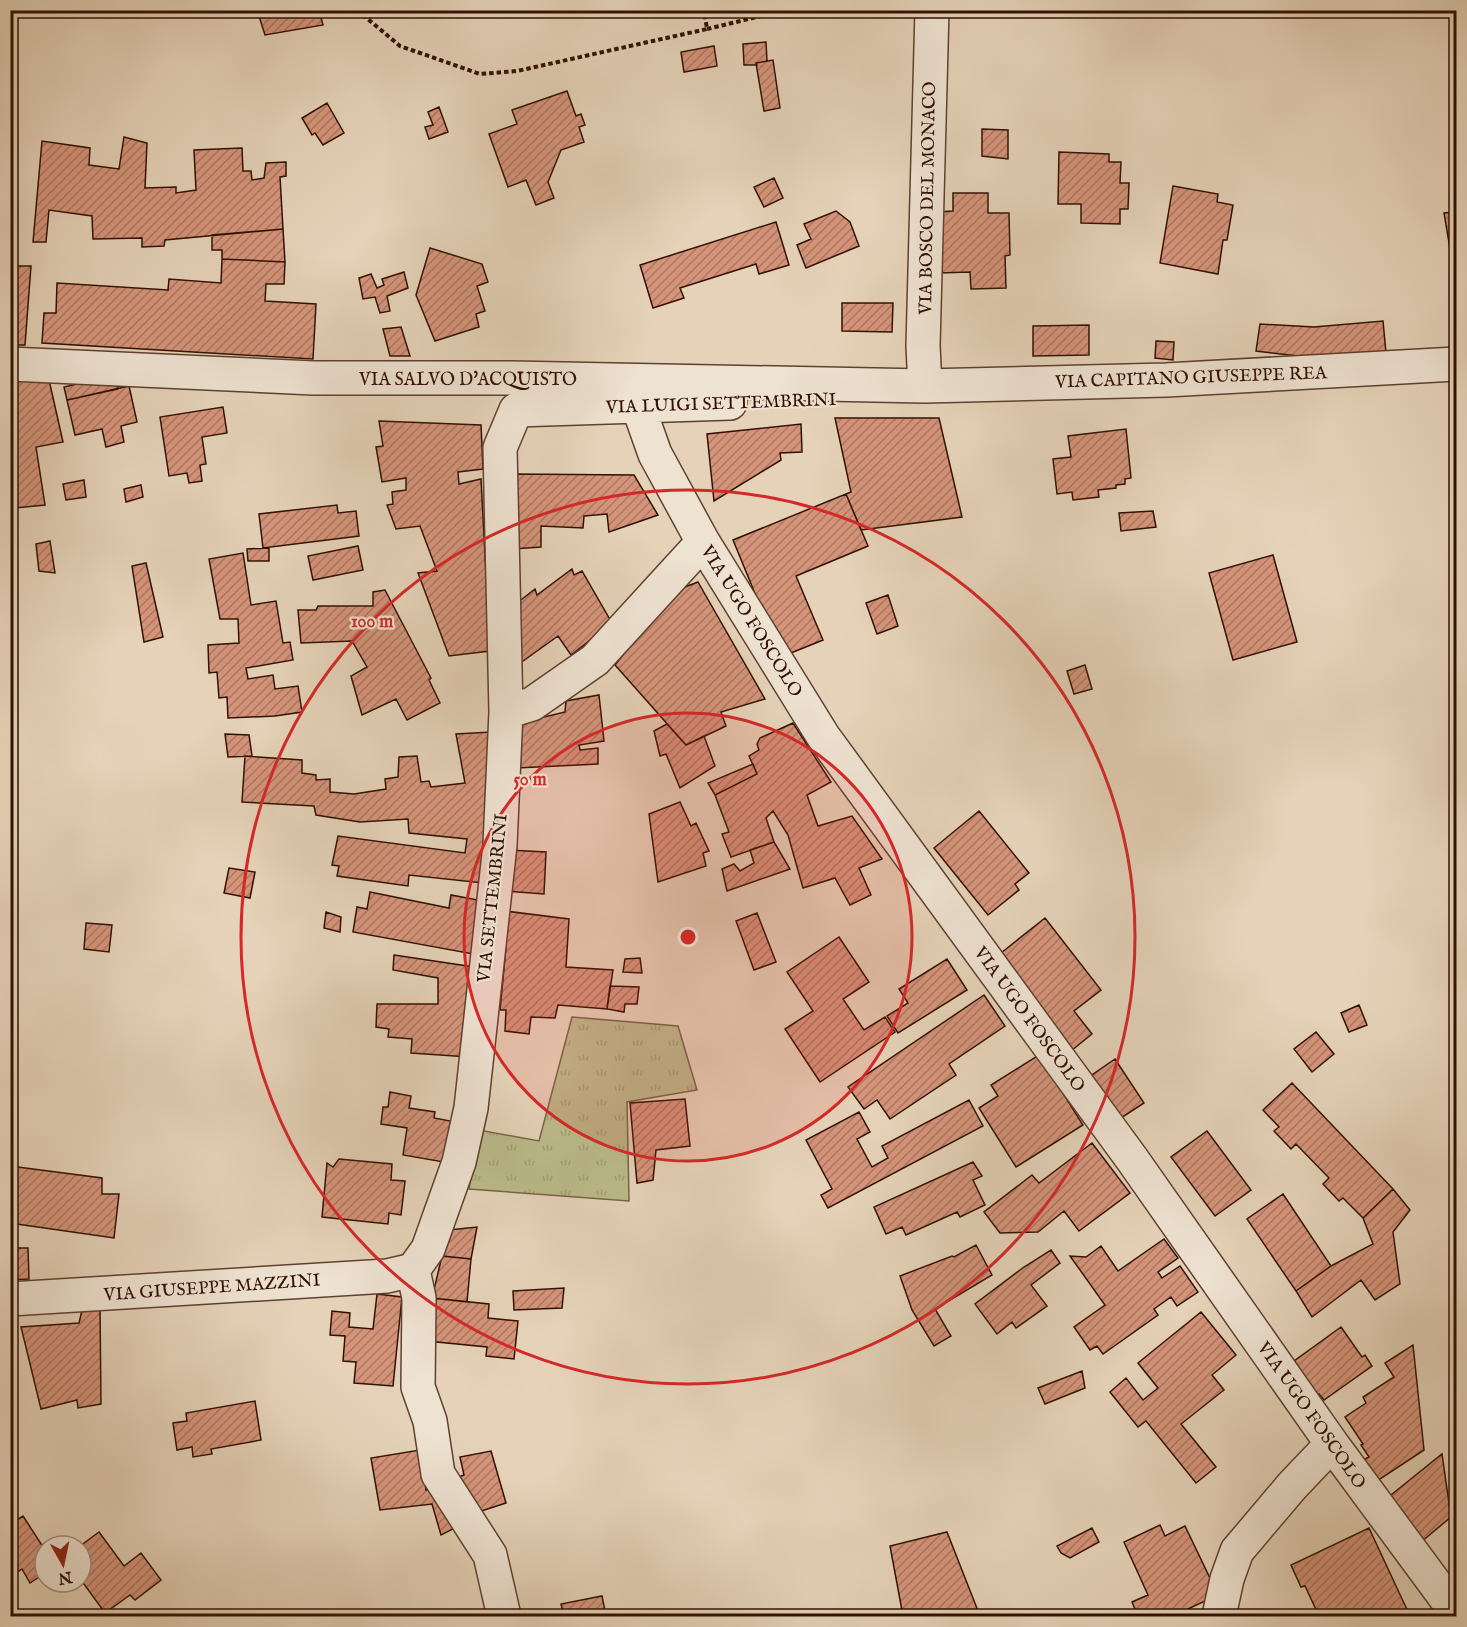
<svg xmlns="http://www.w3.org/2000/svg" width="1467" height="1627" font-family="'IM FELL English',serif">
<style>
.grass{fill:url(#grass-tufts);stroke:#766546;stroke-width:1.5}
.building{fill:url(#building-hatch);stroke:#311002;stroke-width:1.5}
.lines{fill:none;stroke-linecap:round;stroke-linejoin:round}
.minor-casing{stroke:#5e4030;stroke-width:36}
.path{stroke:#311002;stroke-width:4;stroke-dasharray:4.5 3;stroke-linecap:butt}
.minor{stroke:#eee2d1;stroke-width:33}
.ring{fill:none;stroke:#d62828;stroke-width:3}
.labels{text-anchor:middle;stroke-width:4.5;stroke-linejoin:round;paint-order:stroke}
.street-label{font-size:18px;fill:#311002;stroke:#eee2d1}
.centre{fill:#d62828;stroke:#eee2d1;stroke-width:3}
.ring-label{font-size:18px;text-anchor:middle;font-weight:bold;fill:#d62828;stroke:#eee2d1;stroke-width:4.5;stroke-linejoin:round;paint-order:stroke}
</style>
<defs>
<pattern id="grass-tufts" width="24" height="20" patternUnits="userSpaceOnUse" patternTransform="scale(1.5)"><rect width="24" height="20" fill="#bbba8a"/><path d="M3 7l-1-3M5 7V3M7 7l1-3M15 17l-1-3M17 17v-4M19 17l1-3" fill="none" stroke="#a19f75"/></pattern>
<pattern id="building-hatch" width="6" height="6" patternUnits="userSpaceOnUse" patternTransform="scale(1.5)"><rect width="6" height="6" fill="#d5947a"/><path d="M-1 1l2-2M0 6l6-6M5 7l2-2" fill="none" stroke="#ad7762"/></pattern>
</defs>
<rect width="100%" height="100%" fill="#e5d2b8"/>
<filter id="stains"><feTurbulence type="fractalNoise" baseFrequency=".00333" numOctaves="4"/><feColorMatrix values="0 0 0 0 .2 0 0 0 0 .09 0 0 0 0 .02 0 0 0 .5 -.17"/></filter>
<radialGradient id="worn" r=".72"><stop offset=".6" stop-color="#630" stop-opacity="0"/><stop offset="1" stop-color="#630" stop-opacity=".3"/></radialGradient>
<path class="grass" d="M572,1017L678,1026L697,1090L627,1102L629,1201L469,1189L479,1130L539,1141Z"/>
<path class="building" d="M257,10H319L323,25L265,35Z
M766,42L767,61L756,63L757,65H744L743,44Z
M714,46L717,66L684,72L681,52Z
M773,60L780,108L764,111L756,63Z
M567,91L576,116L581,114L585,125L579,127L584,142L561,150L548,182L554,198L536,205L526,180L508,187L489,134L517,124L512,110Z
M327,103L344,133L323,145L315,133L312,135L302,118Z
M439,107L448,132L429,139L425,127L433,125L428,112Z
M982,129L1008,130V159L982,156Z
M124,137L147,143L145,188L176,187V193L196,190L194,150L242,148L243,171H251L252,180L264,178L266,163L286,162V176L280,177L283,229L165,240L164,246L142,247V238L93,239L92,216L49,210L46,242H33L42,141L90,148L89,165L119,169Z
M1059,152L1109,154V162H1121L1120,183H1129L1128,209H1120V224L1081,223V204H1058Z
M774,178L783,198L764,207L754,187Z
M1173,186L1218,194L1217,202L1233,205L1227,240H1223L1218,274L1160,263Z
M953,193H988V213H1009L1010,255L1005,256L1006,288L971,289L970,272L939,273L938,212L953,211Z
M836,211L850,222L859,246L806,268L797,245L811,239L804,224Z
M1456,212V284L1444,213Z
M776,222L789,265L759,274L756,264L680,288L684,298L653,308L640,265Z
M283,229L285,262L222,259V250H212V235Z
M430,248L482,264L488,282L477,286L485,311L476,314L479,327L435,341L416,295Z
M222,259L285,262L284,284H266L265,301L316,304L313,359L42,343L44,313H56L57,283L168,290L169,279L221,283Z
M10,266H31L25,345H10Z
M404,272L408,288L387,296L390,311L380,313L375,297L363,299L359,278L371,274L377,288L384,285L382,279Z
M842,303H893L892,332L842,331Z
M1383,321L1386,353L1315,358L1256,351L1260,324L1314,327Z
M1089,325V355L1033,356V326Z
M401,327L410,356H390L383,329Z
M1156,341L1174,342L1173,360L1155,358Z
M47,371L63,442L36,447L45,505L15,508L10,477V381Z
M115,375L118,389L67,400L64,387Z
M129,386L137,422L121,426L124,442L106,447L102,429L75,435L67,400Z
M223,407L227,433L202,437L206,464L200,465L202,481L189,483L187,473L169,476L160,417Z
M835,418H939L962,517L861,530L846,494L851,492Z
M379,421L481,425L483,469L458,472L459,484L481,479L490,651L449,656L418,573L437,571L420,526L396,529L387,505L393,504L392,492L406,490V478L382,482L376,447L383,446Z
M801,424L802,452L780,453L781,460L714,501L707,434Z
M1126,429L1131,478L1125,479V484L1116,485V488L1098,490L1099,497L1073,500L1072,492L1057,494L1053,459L1071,457L1068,436Z
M512,474L634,475L658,515L609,532L607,514L584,516L583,528L541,526V547L513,549Z
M84,480L86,497L66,500L63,484Z
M141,485L143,497L126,502L124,489Z
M846,494L868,546L796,576L823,640L781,657L733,540Z
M337,505L338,513L356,511L359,536L263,548L259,514Z
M1153,511L1156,527L1121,531L1119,513Z
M50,541L55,573L39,571L36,544Z
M358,546L363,570L313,580L308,556Z
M269,548V561H248L247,549Z
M243,553L251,605L276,601L283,643L290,642L293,660L246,668L248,679L273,675L275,689L298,686L302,712L275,716L228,718L227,697L219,698L217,672L209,673L208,645L239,643L238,619H220L209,559Z
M1273,555L1297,642L1233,660L1209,573Z
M146,563L163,637L144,642L132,566Z
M572,569L574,575L582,571L612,623L571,655L558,636L516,666L517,603L535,589L537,595Z
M698,582L765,699L721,712L726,726L686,745L615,665L672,592Z
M385,590L431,678L429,680L440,703L407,720L396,699L362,715L351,676L367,667L352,641L301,643L298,610H316L318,606H373V592Z
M888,595L898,626L877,634L866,603Z
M1085,665L1092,689L1074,694L1067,671Z
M599,695L604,741L579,745L580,750L598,748V764L517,768L519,723L565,712L566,701Z
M793,723L831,782L807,795L818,826L852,816L882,859L859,868L871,895L850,905L835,878L803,888L788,835L773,811L766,818L774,842L731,857L722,834L729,832L715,795L757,774L749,756L759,750L757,744L760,738Z
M667,724L686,745L704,736L715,766L680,788L666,754L660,756L654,731Z
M491,732L483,883L409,875L408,886L337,876L339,866L332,865L338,836L465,853L467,839L409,833L408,819L360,822L316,815L314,806L242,802L245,756L302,760V773L316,775V780L330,779V792L354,794L386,789L385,779L398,777L399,757L417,756L421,782L429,781L431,787L465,783L456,734Z
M225,734L249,735L252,756L228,757Z
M753,764L757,774L715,795L708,783Z
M680,802L691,826L696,823L709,851L703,853L706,866L658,882L649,814Z
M979,811L1029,873L1015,884L1019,890L988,915L934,848Z
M774,842L790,869L727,891L722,869L734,864L740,871L754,863L750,850Z
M508,850L546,852L544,894L505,891Z
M229,868L255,872L250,898L224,893Z
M370,892L449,908L451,895L483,901L473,954L353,932L357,907L367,909Z
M505,911L569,919L566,967L613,970L607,1009L558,1005L555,1018L531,1017L529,1034L505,1031L506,1010H500L506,947Z
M326,912L341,917L340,932L324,928Z
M757,913L776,962L754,970L736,921Z
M1045,918L1101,990L1074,1011L1092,1034L1071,1051L996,957Z
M86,923L112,925L109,952L84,949Z
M839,937L869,982L843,999L864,1030L885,1017L895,1032L820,1082L785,1029L813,1011L787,972Z
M394,955L474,967L469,1057L411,1053L412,1039L388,1037L389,1029L376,1027L377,1004H438V978L393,970Z
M640,958L642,973L623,972L625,959Z
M947,959L967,990L898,1033L887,1016L908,1003L899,989Z
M610,986L639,987L637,1004H625L624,1012L607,1009Z
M984,995L1005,1026L949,1064L956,1075L890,1119L877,1100L864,1109L848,1087Z
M1359,1005L1367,1025L1349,1032L1341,1013Z
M1316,1032L1334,1054L1312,1072L1294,1049Z
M1039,1055L1083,1125L1016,1167L979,1108L998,1096L991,1085Z
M1115,1059L1144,1103L1118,1120L1089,1077Z
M1292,1083L1393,1189L1363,1218L1343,1198L1339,1201L1323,1184L1329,1178L1296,1144L1291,1149L1274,1131L1279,1127L1263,1110Z
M390,1092L411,1096L409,1108L435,1112L434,1118L461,1123L455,1164L403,1155L407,1128L381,1124L383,1107H388Z
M685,1099L690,1146L656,1150L653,1180L637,1183L630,1103Z
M969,1100L983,1126L828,1208L821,1195L832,1189L806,1140L859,1112L870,1132L857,1139L872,1167L888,1158L882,1146Z
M1207,1131L1251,1190L1215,1216L1171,1157Z
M1092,1143L1130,1193L1079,1231L1064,1211L1038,1232L1000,1233L984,1212L1032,1175L1039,1183Z
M339,1159L392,1164L391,1180L405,1181L401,1215L389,1213L388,1224L322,1217L327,1163L333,1167Z
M973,1162L982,1176L973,1180L985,1205L960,1217L957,1212L906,1235L902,1227L886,1234L874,1207Z
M10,1166L102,1178V1194H119L114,1238L10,1223Z
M1393,1189L1410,1210L1393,1232L1400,1284L1375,1300L1361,1280L1312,1317L1296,1291L1331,1266L1373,1244L1363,1218Z
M1283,1194L1331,1266L1296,1291L1247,1219Z
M477,1227L471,1259L442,1256L449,1230Z
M1164,1239L1178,1258L1158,1272L1162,1278L1180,1266L1198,1292L1177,1306L1171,1297L1154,1309L1158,1315L1103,1354L1097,1346L1090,1350L1074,1327L1105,1305L1070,1256L1086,1257L1101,1246L1118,1271Z
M976,1245L992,1275L935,1309L951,1336L934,1346L912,1310L900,1276L952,1256L954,1257Z
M10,1248H28L29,1279L10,1280Z
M1051,1250L1060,1263L1031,1285L1047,1306L1016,1328L1012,1322L997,1334L975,1304L1024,1267Z
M442,1256L471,1259L467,1302L432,1298Z
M564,1288L562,1308L514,1310L513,1291Z
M377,1294L402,1297L393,1386L354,1383L356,1362L343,1361L345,1336L330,1335L332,1311L350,1313L349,1327L373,1329Z
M432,1298L489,1304L488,1318L518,1321L514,1359L486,1356L487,1347L427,1341Z
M83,1306L100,1309L101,1404L78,1408L77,1400L41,1409L21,1327L79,1323Z
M1201,1312L1236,1355L1212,1375L1224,1390L1181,1424L1216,1467L1196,1483L1146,1421L1138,1427L1110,1392L1126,1378L1143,1400L1158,1388L1138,1363Z
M1341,1327L1362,1357L1365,1355L1372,1366L1324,1400L1319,1394L1314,1397L1290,1364Z
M1413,1345L1424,1450L1377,1481L1363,1460L1369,1457L1361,1445L1363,1444L1345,1417L1366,1403L1363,1397L1394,1377L1385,1363Z
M1082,1371L1085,1388L1045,1404L1038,1388Z
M255,1401L261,1440L211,1449L212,1454L193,1457L192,1447L177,1450L173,1423L187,1421L186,1413Z
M420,1450L426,1490L441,1487L457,1527L441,1535L432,1504L380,1510L371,1458Z
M491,1451L506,1503L475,1513L456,1478L464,1475L460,1457Z
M1442,1454L1451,1517L1421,1542L1386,1499Z
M23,1516L45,1550V1573L30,1583L22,1569L10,1577V1524Z
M1160,1525L1165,1536L1185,1526L1218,1595L1173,1616H1138L1132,1602L1148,1595L1124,1542Z
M1092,1528L1099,1542L1070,1558L1061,1553L1057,1546Z
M1369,1528L1410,1616H1319L1305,1586L1301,1587L1291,1565Z
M99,1532L124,1566L141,1553L161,1580L135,1600L130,1595L105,1613L81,1580L80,1546Z
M947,1532L980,1616H903L890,1546Z
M602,1596L606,1616H564L561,1604Z"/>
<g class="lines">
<defs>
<path id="minor" d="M10,364L314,378H512L925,386L1166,380L1456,364
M925,386L923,346L932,10
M638,406L655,454L703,542L823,736L1132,1159L1332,1444L1456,1612
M516,410L730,403
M506,712L532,704L595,660L703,542
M413,1270L428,1249L459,1162L471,1108L500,845L506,712L500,448L516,410
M413,1270L419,1298L418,1387L430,1421L438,1474L490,1555L504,1616
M10,1299L387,1276L413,1270
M1219,1616L1227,1579L1237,1551L1292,1486L1332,1444"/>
</defs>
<use href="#minor" class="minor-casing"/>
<path class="path" d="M357,10L400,46L480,74L517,71L707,29L704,10
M707,29L786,10"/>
<use href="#minor" class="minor"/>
</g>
<circle cx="688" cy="937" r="224" fill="#d62828" fill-opacity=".12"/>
<g class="ring">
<circle cx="688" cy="937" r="224"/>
<circle cx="688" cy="937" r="447"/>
</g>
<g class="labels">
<g class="street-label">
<text transform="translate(927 198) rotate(-89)" y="6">VIA BOSCO DEL MONACO</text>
<text transform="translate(1191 377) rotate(-2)" y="6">VIA CAPITANO GIUSEPPE REA</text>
<text x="468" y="385">VIA SALVO D'ACQUISTO</text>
<text transform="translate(721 403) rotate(-2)" y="6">VIA LUIGI SETTEMBRINI</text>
<text transform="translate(752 621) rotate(58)" y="6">VIA UGO FOSCOLO</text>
<text transform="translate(492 898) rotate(-84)" y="6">VIA SETTEMBRINI</text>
<text transform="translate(1030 1019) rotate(54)" y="6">VIA UGO FOSCOLO</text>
<text transform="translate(212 1287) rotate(-4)" y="6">VIA GIUSEPPE MAZZINI</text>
<text transform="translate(1312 1415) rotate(55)" y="6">VIA UGO FOSCOLO</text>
</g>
</g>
<circle cx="688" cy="937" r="9" class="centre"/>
<g class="ring-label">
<text x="372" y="627">100 m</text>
<text x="530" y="785">50 m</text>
</g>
<rect width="1467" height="1627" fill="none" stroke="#e5d2b8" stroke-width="36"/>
<rect x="12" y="12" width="1443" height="1603" fill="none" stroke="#311002" stroke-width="3"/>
<rect x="18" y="18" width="1431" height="1591" fill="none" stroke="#311002" stroke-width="1.5"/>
<g transform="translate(63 1564) rotate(171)"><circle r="28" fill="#eee2d1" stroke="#a28e7e" stroke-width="1.5"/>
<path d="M0-4.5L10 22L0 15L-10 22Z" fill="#8f2418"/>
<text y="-9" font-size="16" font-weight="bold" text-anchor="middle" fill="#311002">N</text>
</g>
<rect width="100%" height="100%" filter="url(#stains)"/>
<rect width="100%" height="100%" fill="url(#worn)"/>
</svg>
